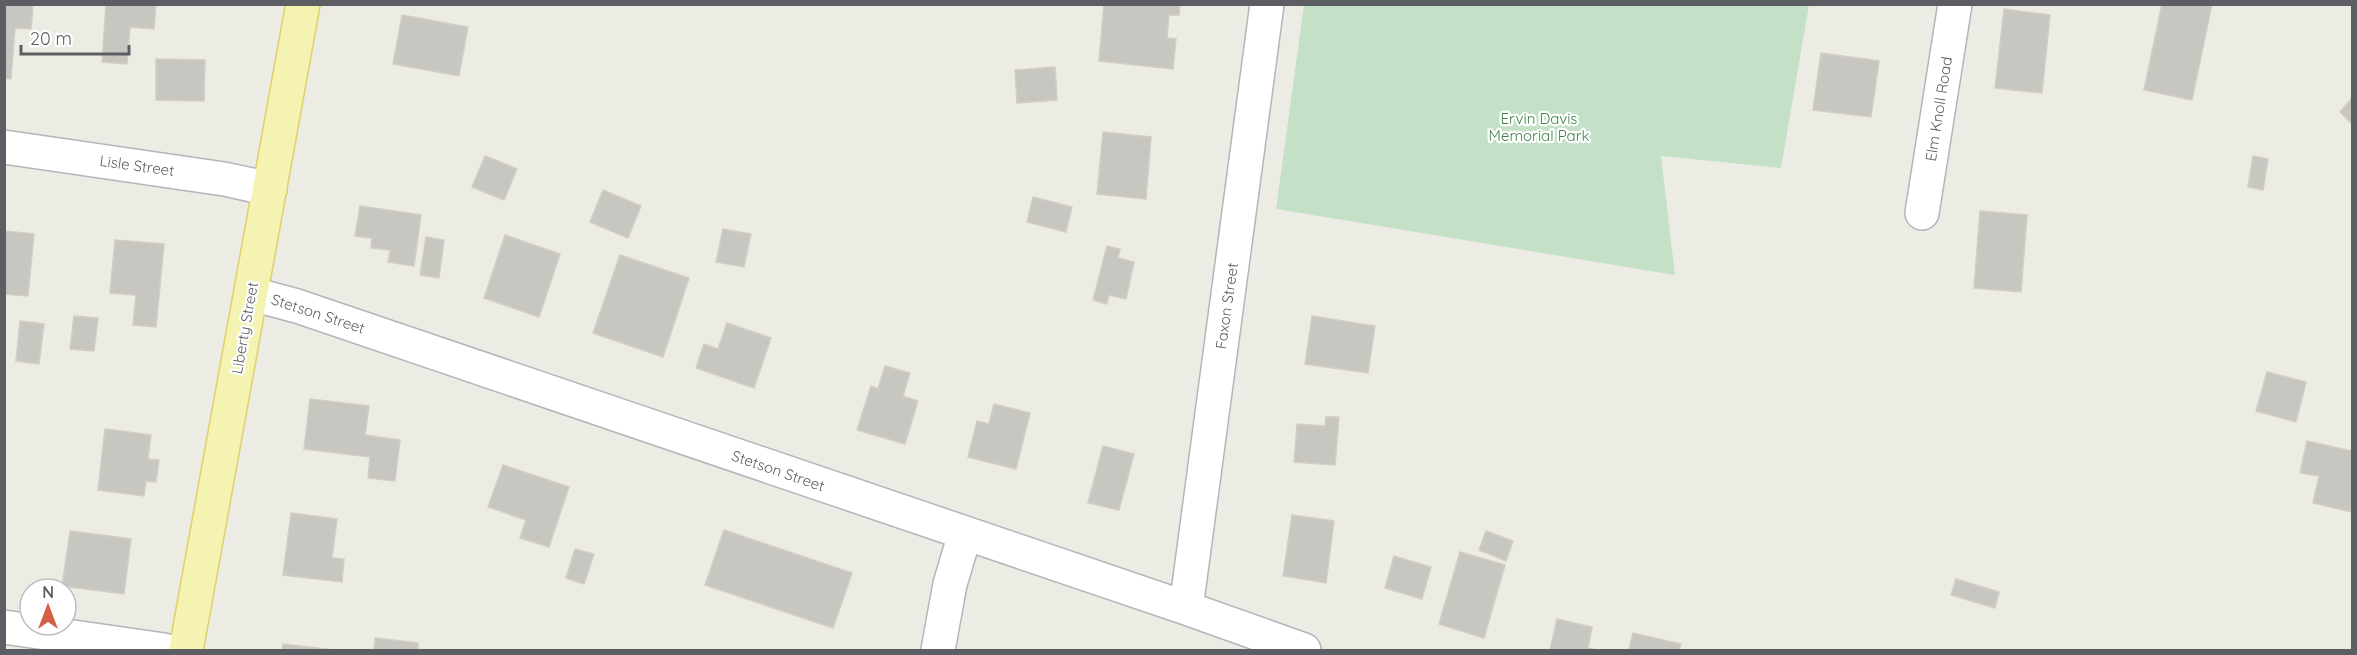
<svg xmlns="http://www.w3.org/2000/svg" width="2357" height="655" font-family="Quicksand,sans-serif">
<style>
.green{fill:#c4e1c8}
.building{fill:#c8c6c1;stroke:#d1cec3;stroke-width:1.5}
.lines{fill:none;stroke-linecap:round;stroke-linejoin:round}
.minor-casing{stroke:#b4b5ba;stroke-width:36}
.major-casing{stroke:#e0cf6a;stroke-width:36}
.minor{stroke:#fff;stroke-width:33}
.major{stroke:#f5f3b1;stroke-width:33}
.labels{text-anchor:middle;stroke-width:4.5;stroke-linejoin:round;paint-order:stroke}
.street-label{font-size:15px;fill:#5c5e63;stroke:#fff}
.park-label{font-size:15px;fill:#3f7f4a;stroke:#fff}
</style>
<rect width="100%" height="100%" fill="#edece4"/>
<path class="green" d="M1304,5V4L1809,5L1781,168L1661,156L1675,275L1276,209Z"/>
<path class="building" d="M4,4H33L31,29L15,28L11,79L4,78Z
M106,4H156L154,29L130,27L127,64L102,62Z
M1104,4H1180L1179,15H1169L1167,38L1176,39L1173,69L1099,61Z
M2162,4H2212L2192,100L2144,90Z
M2004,9L2050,15L2042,93L1995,88Z
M402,15L468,27L459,76L393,64Z
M1821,53L1879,61L1871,117L1813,110Z
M156,59L205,60L204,101L156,100Z
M1055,67L1057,100L1017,103L1015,70Z
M2352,98V124L2340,112Z
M1103,132L1151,137L1146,199L1097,194Z
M485,156L517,169L504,200L472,187Z
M2253,156L2268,159L2263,190L2248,187Z
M603,190L641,206L628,238L590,222Z
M1033,197L1072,207L1066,232L1027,222Z
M360,206L421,215L414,266L388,262L390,250L371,248L372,238L355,236Z
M1980,211L2027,215L2021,292L1974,288Z
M723,229L751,234L744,267L716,262Z
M4,231L34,234L28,296L4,294Z
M505,235L560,254L539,317L484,298Z
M426,237L444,240L439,278L420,275Z
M115,240L164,244L156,327L133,325L136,295L110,293Z
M1107,246L1120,249L1118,258L1134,262L1126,299L1109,295L1107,304L1093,300Z
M620,255L689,278L663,357L593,333Z
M74,316L98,318L94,351L70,349Z
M1312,316L1375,326L1368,373L1305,364Z
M20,321L44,324L39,364L16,361Z
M727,323L771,338L754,388L696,368L704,344L718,349Z
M885,366L910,373L903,396L918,401L905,444L857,430L871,386L878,389Z
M2267,372L2306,382L2296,422L2256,411Z
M310,399L369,406L365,435L400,440L395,481L368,478L370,457L304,449Z
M994,404L1030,413L1016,469L968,457L977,421L989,424Z
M1326,417H1339L1335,465L1294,462L1297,424L1325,426Z
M105,429L151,435L148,459L159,460L156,482L146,481L144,496L98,490Z
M2307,441L2352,451V512L2313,503L2319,476L2300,473Z
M1103,446L1134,454L1119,510L1088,503Z
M503,465L569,487L549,547L520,538L526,520L488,507Z
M291,513L337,519L332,558L344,559L342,582L283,575Z
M1292,515L1334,521L1326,583L1283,576Z
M724,530L852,573L833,628L705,585Z
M70,531L131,539L124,594L62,586Z
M1486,531L1513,541L1506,561L1479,550Z
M575,549L594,554L584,584L566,578Z
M1460,552L1505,565L1484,638L1439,624Z
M1394,556L1431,567L1422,599L1385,588Z
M1956,579L1999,592L1995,608L1951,595Z
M1557,619L1592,627L1588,648L1597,650H1550Z
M1633,633L1681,644L1679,650H1629Z
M375,638L418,643V650H374Z
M283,644L334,650H282Z"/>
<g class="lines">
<defs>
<path id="minor" d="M4,147L224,179L270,189
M1922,213L1955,4
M252,294L297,306L1186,608L1304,650
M1186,608L1267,4
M4,627L164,650
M938,650L950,584L965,534"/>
<path id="major" d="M186,650L303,4"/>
</defs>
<use href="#minor" class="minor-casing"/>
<use href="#major" class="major-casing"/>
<use href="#minor" class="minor"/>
<use href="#major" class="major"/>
</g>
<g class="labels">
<g class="street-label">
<text transform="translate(1939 109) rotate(-81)" y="5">Elm Knoll Road</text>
<text transform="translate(137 166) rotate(8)" y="5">Lisle Street</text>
<text transform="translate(1227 306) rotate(-82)" y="5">Faxon Street</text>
<text transform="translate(318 314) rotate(18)" y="5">Stetson Street</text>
<text transform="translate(245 328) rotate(-80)" y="5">Liberty Street</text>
<text transform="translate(778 471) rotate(19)" y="5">Stetson Street</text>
</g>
<g class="park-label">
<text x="1539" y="124">Ervin Davis<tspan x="1539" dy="17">Memorial Park</tspan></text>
</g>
</g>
<rect width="2357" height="655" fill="none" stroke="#5c5e63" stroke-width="12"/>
<g transform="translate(48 607)"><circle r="28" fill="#ffffff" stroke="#bebfc1" stroke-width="1.5"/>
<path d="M0-4.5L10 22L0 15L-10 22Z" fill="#d46143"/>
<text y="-9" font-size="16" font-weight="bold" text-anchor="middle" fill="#5c5e63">N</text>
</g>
<path d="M21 45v9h108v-9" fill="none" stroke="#5c5e63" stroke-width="3"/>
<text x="30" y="45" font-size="18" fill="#5c5e63" stroke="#ffffff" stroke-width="4.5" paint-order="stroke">20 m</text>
</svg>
